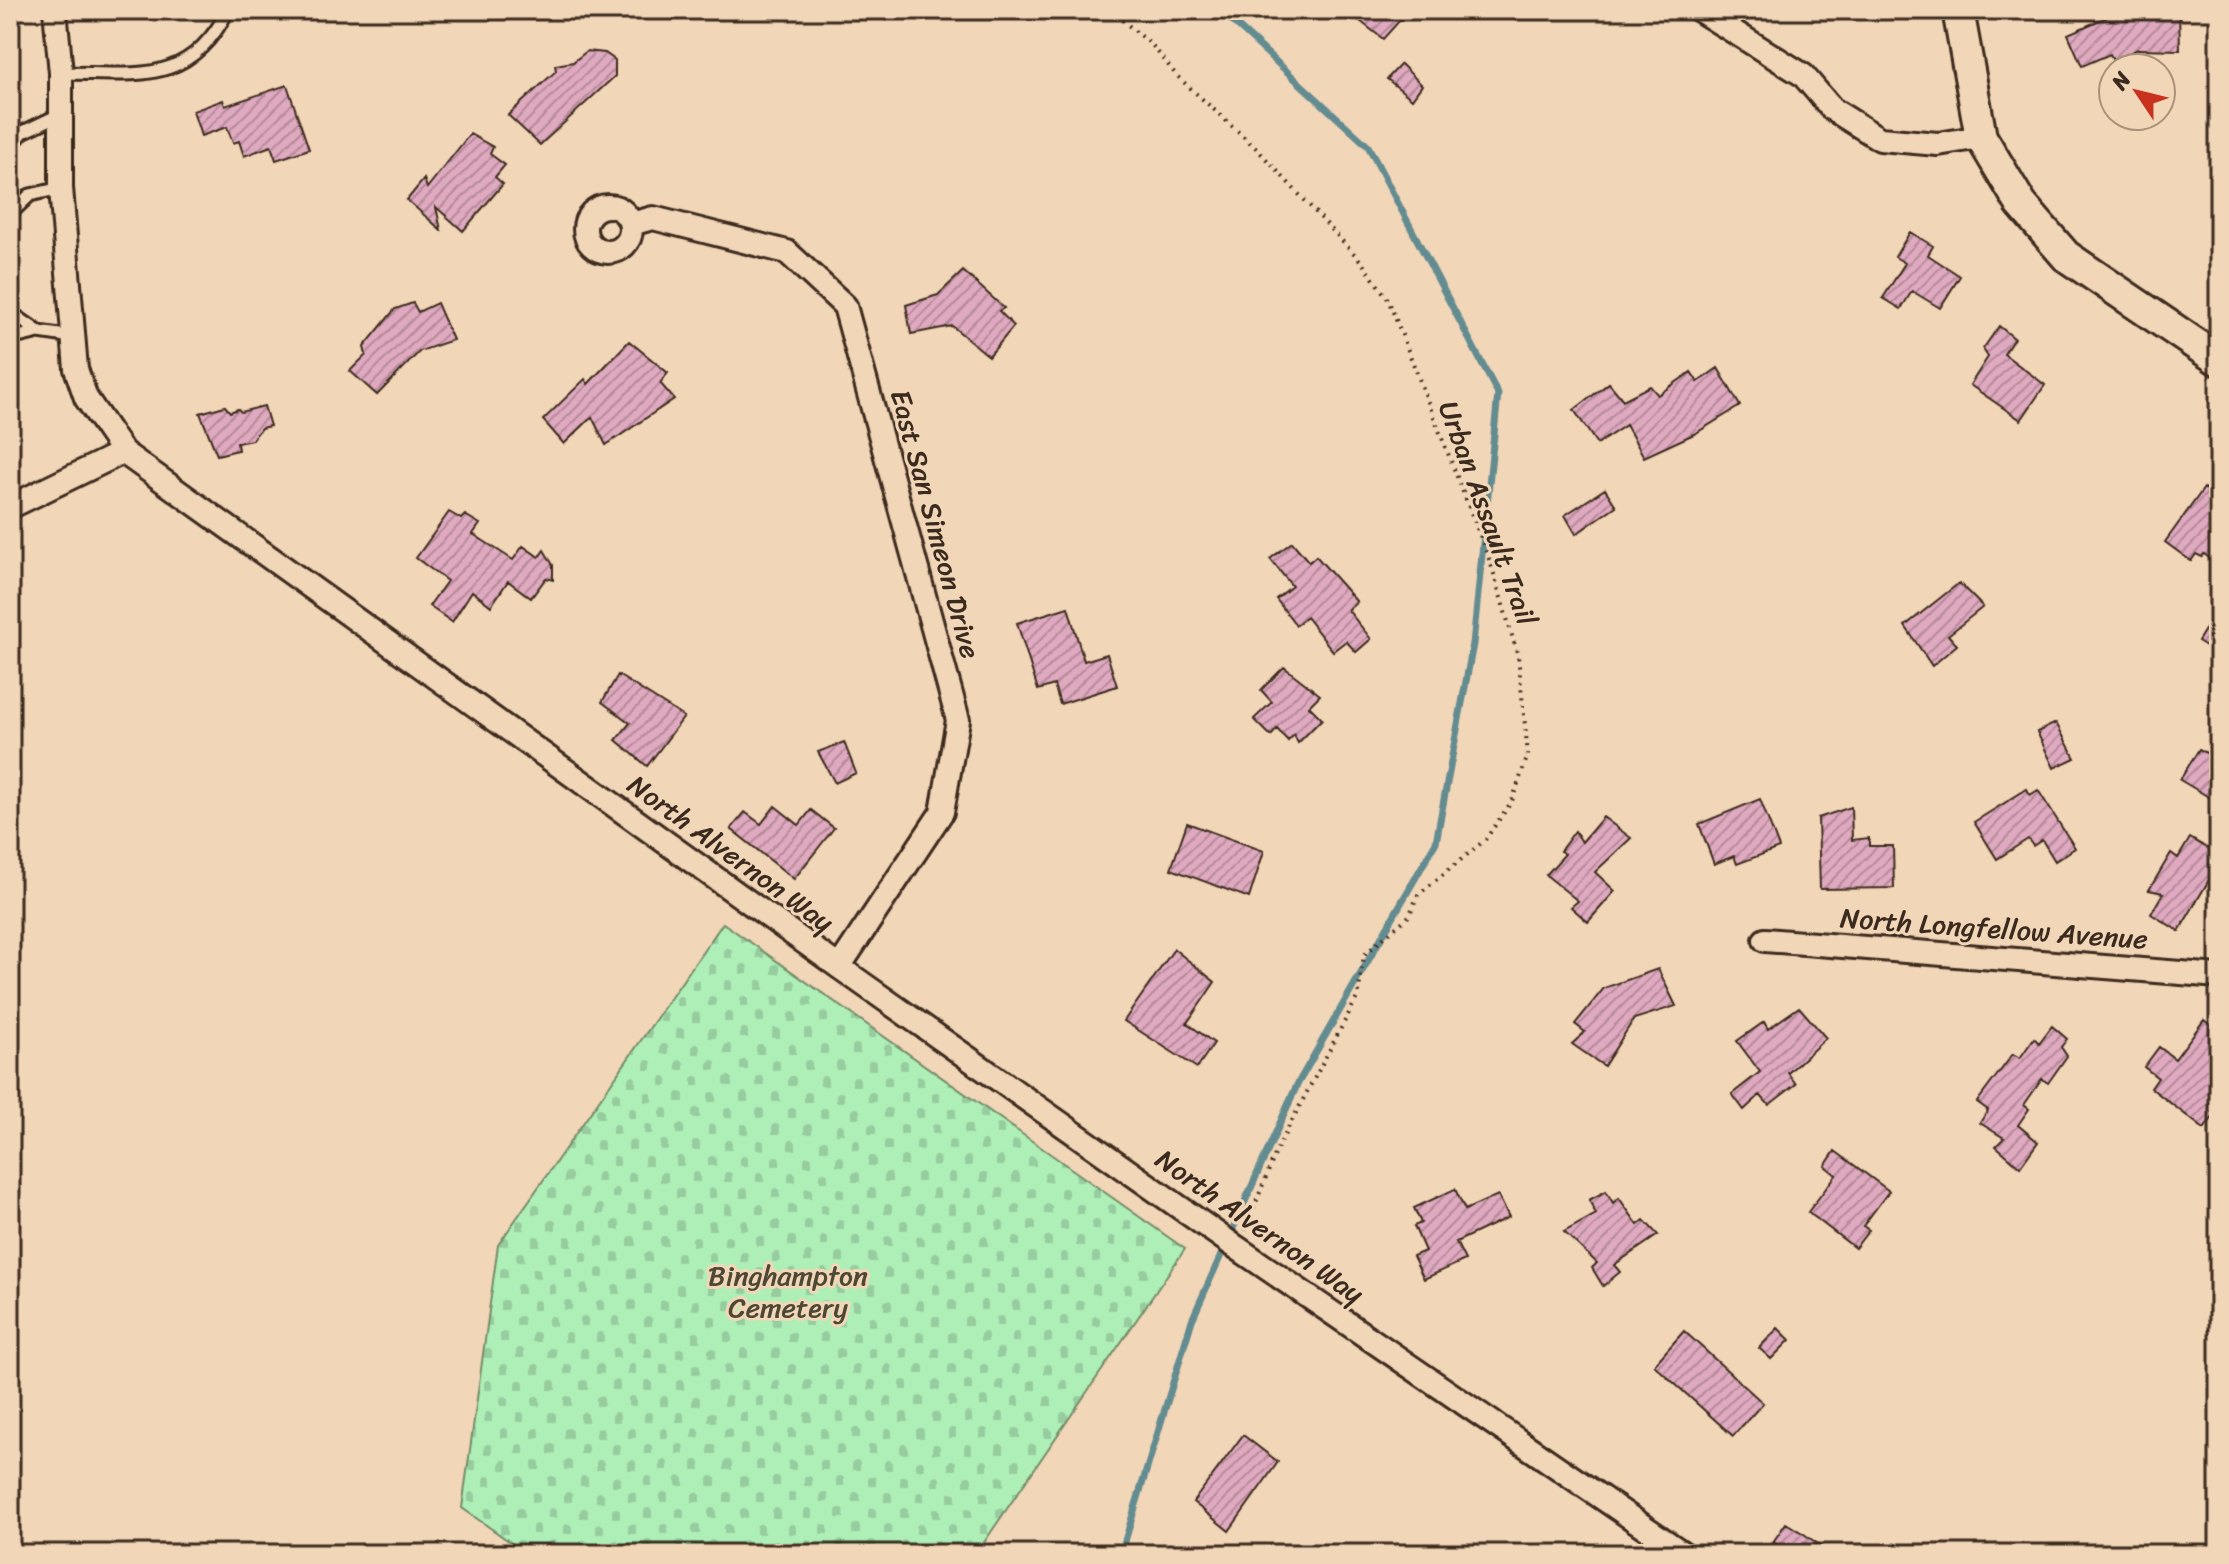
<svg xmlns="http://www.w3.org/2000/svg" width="2229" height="1564" font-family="Sriracha,sans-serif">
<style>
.cemetery{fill:url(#cemetery-stones);stroke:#748c6b;stroke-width:2}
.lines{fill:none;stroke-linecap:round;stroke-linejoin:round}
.stream{stroke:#648c91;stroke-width:7}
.building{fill:url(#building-hatch);stroke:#3b2a1e;stroke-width:2}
.lane-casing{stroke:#3b2a1e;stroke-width:17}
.street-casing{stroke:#3b2a1e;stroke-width:28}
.secondary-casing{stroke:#3b2a1e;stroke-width:36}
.path{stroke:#3b2a1e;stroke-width:4;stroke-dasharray:2 6;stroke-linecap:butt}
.lane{stroke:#f2d6b8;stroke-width:11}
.street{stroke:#f2d6b8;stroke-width:22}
.secondary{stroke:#f2d6b8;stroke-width:30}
.labels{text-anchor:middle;stroke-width:6;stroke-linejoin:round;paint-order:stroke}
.street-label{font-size:28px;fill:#3b2a1e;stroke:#f2d6b8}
.park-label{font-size:28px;fill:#4c4835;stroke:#f2d6b8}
</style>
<defs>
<pattern id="cemetery-stones" width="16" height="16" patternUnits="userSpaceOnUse" patternTransform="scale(2)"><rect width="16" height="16" fill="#aeefb8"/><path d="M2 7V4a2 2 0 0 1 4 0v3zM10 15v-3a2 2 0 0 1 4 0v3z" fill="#97cd9e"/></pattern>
<pattern id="building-hatch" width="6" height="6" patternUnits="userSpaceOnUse" patternTransform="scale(2)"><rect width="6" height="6" fill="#dfa9bf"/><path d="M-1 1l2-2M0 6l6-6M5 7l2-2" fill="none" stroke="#b68a9b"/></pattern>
</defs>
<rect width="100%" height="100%" fill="#f2d6b8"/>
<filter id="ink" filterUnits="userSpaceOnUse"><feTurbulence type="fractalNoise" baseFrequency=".0125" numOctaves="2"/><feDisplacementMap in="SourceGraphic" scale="16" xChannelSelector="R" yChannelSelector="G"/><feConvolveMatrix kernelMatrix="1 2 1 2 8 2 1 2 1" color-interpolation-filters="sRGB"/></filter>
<g filter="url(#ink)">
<path class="cemetery" d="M723,923L1185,1249L976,1554H527L462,1508L498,1245Z"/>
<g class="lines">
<path class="stream" d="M1121,1554L1192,1320L1297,1085L1436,842L1473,644L1498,394L1368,146L1220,10"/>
</g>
<path class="building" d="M1346,10H1409L1383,39Z
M2123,10H2179L2180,50L2138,49L2113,61L2110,54L2082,66L2068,34Z
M587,51L605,53L615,60V76L540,145L508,115L556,71L555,65L573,62Z
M1401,64L1422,85L1412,99L1387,79Z
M287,85L309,149L276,160L271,146L244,156L239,141L233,143L227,127L201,136L193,111L223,100L225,106Z
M470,134L493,147L490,154L505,165L495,177L503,184L463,231L436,207L441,230L407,200L424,179L427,188Z
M1910,232L1933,246L1928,255L1960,276L1940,308L1912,291L1901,309L1883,298L1905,263L1895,257Z
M963,271L1004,308L999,311L1014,326L989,356L952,326L911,334L906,305L938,295Z
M413,303L418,312L437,303L453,340L420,351L377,395L350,371L366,355L364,347L395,309Z
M1999,326L2014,338L2004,354L2045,385L2021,420L1970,385L1988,357L1983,349Z
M629,341L668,373L660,383L674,399L606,445L592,417L564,444L543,420L585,379L588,384Z
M1718,368L1740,406L1696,433L1644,457L1626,425L1597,444L1574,410L1609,383L1623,400L1650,386L1658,395L1691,372L1698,382Z
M225,406L230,412L238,409L241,412L264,406L270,426L261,428L252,440L237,443L238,450L217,455L200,413Z
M2204,488L2219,498V565L2204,554L2202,557L2196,554L2191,561L2165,542Z
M1605,489L1616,506L1576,534L1565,515Z
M449,512L461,519L465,515L480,524L473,534L513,560L523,546L539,557L544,550L553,565V580L546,578L531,598L508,581L491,606L472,591L452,622L429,606L447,581L416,558Z
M1292,542L1309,562L1316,556L1357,602L1348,610L1371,639L1356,652L1346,641L1333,651L1306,617L1296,625L1276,599L1292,586L1270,559Z
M1959,583L1983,607L1948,635L1957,645L1932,666L1905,626Z
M1068,607L1084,661L1107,654L1117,686L1060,704L1054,685L1038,690L1017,623Z
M2219,607V654L2198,641Z
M1284,667L1320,695L1309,706L1322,719L1298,743L1294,735L1288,741L1277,729L1271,736L1254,719L1272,702L1261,690Z
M618,675L684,717L647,766L616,740L630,723L602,702Z
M2056,723L2075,758L2054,768L2037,732Z
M844,742L856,773L835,783L818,752Z
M2199,749L2219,760V803L2180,780Z
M2027,789L2030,795L2038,790L2075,848L2055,861L2042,840L2033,846L2028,839L1997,859L1974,822Z
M1760,799L1779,848L1737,864L1734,856L1714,864L1699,824Z
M775,806L799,825L811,810L834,828L794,879L731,829L745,812L761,824Z
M1851,807L1852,840L1869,838V846H1893L1894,888L1820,889L1818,818Z
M1603,817L1631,838L1595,872L1615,891L1588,922L1571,907L1578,901L1546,875L1565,854L1560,851L1575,831L1582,842Z
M1187,823L1264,851L1249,898L1171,869Z
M2190,838L2219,855V880L2212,875L2179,931L2151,914L2163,893L2149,890L2171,853L2178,858Z
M1174,949L1215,982L1187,1023L1214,1043L1197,1068L1124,1021Z
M1658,969L1676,1006L1634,1019L1604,1066L1572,1044L1585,1032L1575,1024L1604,988Z
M1799,1007L1826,1038L1788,1073L1796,1084L1769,1105L1760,1095L1744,1110L1732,1094L1760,1072L1737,1041L1764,1022L1768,1029Z
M2204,1020L2219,1031V1109L2204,1129L2151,1088L2158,1078L2144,1067L2159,1047L2175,1059Z
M2052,1026L2067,1039L2061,1047L2067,1056L2048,1083L2042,1079L2024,1105L2029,1109L2018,1125L2038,1142L2020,1167L1996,1146L2004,1138L1980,1123L1988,1110L1977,1102L2013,1054L2020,1058L2034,1038L2039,1043Z
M1835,1151L1889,1191L1863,1226L1869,1230L1855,1248L1808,1212L1836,1175L1825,1166Z
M1455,1189L1465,1210L1498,1195L1509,1217L1456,1242L1465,1260L1424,1279L1413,1256L1425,1251L1414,1226L1421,1223L1414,1208Z
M1606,1191L1613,1203L1619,1198L1638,1225L1644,1220L1658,1235L1614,1265L1620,1272L1603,1286L1592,1268L1597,1263L1564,1232L1596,1214L1589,1200Z
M1778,1328L1790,1340L1771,1359L1759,1348Z
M1684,1331L1763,1403L1733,1436L1654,1365Z
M1243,1435L1278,1462L1229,1531L1193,1502Z
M1786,1523L1804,1534L1832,1554H1790L1773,1542Z"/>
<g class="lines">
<defs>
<path id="lane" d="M61,73C134,73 189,88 228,10
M10,148L23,132L61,114
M10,214L30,195L61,188
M10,312L39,332L73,337
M10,339L39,332"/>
<path id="street" d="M55,10L61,73V188L76,369L86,398L123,452L839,967L1233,1245L1684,1554
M1699,10L1803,75L1832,109L1880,139L1938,144L1981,137
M585 229a23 23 0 1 1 46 0a23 23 0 1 1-46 0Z
M631,224L653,218L787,252L845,306L958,720L942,812L839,967
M10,507L123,452
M1765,940L2219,976"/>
<path id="secondary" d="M1958,10L1981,137L2021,204L2066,256L2219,360"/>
</defs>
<use href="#lane" class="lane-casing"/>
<use href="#street" class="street-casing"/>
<use href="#secondary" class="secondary-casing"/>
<path class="path" d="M1110,10L1152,45L1177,76L1256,148L1360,260L1388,299L1491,564L1518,656L1528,755L1512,801L1485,840L1418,895L1409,916L1364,955L1358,996L1278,1147L1245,1230"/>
<use href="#lane" class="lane"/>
<use href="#street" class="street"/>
<use href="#secondary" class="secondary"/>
</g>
</g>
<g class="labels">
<g class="street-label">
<text transform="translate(1488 513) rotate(70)" y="10">Urban Assault Trail</text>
<text transform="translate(936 524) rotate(75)" y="10">East San Simeon Drive</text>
<text transform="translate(731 853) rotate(36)" y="10">North Alvernon Way</text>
<text transform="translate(1994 928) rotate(4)" y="10">North Longfellow Avenue</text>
<text transform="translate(1260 1226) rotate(35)" y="10">North Alvernon Way</text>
</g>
<g class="park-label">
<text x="788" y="1285">Binghampton<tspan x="788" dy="32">Cemetery</tspan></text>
</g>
</g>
<rect width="2229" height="1564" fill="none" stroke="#f2d6b8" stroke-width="40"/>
<rect x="20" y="20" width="2189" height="1524" fill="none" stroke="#3b2a1e" stroke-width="3" filter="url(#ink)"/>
<g transform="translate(2137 92) rotate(305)"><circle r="38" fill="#f2d6b8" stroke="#a9917a" stroke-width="2"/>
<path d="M0-6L14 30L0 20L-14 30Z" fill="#c8321e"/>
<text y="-12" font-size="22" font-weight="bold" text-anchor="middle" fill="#3b2a1e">N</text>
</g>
</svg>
